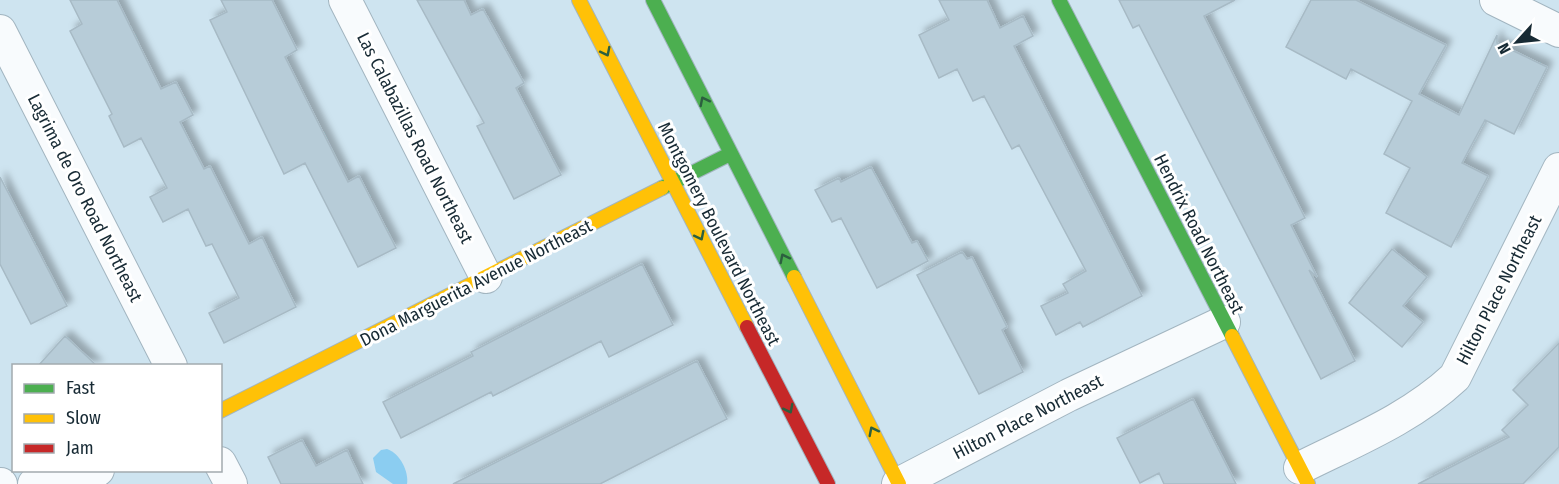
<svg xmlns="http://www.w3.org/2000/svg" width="1559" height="484" font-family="'Fira Sans Condensed',sans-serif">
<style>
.water{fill:#8bcdf1}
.building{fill:#b7ccd8;stroke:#a7bac5;stroke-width:1.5;filter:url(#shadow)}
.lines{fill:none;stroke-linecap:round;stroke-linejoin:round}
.street-casing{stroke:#a2b5c0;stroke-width:34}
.fast-casing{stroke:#a2b5c0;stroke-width:16}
.slow-casing{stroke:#a2b5c0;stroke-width:16}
.jam-casing{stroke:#a2b5c0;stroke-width:16}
.street{stroke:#f8fbfd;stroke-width:32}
.fast{stroke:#4caf50;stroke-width:14}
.slow{stroke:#ffc107;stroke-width:14}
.jam{stroke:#c62828;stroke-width:14}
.oneway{stroke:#2c5f3f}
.labels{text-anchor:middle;stroke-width:6;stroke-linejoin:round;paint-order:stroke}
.street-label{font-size:18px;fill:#172a34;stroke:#fff}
</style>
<defs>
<filter id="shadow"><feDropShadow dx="5.5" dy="-5.5" stdDeviation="3" flood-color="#0004"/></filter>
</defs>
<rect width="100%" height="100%" fill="#cee4f0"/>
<path class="water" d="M387,449C400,453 409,472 407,484H393L376,472L373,458L381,450Z"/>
<path class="building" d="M70,0H117L161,89L176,82L193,115L180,122L204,169L210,166L249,244L262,237L296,307L224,343L209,313L239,298L212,244L206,246L188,209L163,222L150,197L167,188L141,138L124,147L109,116L112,114L70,31L82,24Z
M221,0H272L297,50L285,57L348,182L359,176L396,248L358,267L305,163L284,174L210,20L227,12Z
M417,0H464L471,15L483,9L524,83L516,88L561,175L514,199L477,126L484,123Z
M939,0H987L1000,28L1023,16L1033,36L1014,46L1142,296L1083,327L1080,322L1056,335L1041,306L1068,293L1063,284L1086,271L1019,145L1012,149L984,96L973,101L957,69L939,78L919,35L949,20Z
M1119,0H1235L1204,16L1305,218L1291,225L1317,277L1309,270L1355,361L1321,379L1139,25L1133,28Z
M1311,0H1356L1446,45L1419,94L1459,115L1497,35V43L1547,67L1514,134L1485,120L1462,163L1488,176L1451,247L1386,213L1410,168L1384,154L1412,101L1351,69L1346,79L1286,47Z
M871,167L912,243L917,241L928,261L877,288L841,218L832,222L815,190L839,178L841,182Z
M0,177L67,306L31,324L0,264Z
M1392,249L1427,277L1403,306L1423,322L1402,347L1349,303Z
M962,252L967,259L972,257L1007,327L1002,330L1023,372L979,394L917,275Z
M642,264L673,325L609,357L601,341L493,396L491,392L401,438L383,402L473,356L471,352Z
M65,336L97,366H38Z
M1559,343V447L1523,484H1418L1509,437L1502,430L1528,405L1513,390Z
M697,361L727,419L600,484H453Z
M1193,399L1236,484H1164L1159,473L1140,483L1117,438Z
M302,440L316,466L347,450L363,484H281L268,457Z"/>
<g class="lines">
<defs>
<path id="street" d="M345,0L486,277
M1496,0L1559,31
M0,31L171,366
M220,463L231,484
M1300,468C1354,441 1410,419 1455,377L1559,169
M0,484H1
M34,484L76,480L98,470
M898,484L1069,395L1224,322"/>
<path id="fast" d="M653,0L794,277
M1059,0L1232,336
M662,188L730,154"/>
<path id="slow" d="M579,0L747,327
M794,277L899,484
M1232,336L1308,484
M220,411L662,188"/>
<path id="jam" d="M747,327L828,484"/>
</defs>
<use href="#street" class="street-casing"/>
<use href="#fast" class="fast-casing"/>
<use href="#slow" class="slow-casing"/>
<use href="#jam" class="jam-casing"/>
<use href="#street" class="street"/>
<use href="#fast" class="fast"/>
<use href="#slow" class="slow"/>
<use href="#jam" class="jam"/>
</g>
<defs><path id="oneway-chevron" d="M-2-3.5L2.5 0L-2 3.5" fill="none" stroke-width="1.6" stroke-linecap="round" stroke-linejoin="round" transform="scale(1.5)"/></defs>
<g class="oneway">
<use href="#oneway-chevron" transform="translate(606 52) rotate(63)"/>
<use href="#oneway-chevron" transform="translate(704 101) rotate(-117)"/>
<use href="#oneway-chevron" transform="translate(700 236) rotate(63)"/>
<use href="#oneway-chevron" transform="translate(784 258) rotate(-117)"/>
<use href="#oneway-chevron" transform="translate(789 409) rotate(63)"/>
<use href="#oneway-chevron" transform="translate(873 431) rotate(-117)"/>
</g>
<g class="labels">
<g class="street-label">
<text transform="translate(415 138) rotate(63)" y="6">Las Calabazillas Road Northeast</text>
<text transform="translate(85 198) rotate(63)" y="6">Lagrima de Oro Road Northeast</text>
<text transform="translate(719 234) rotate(63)" y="6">Montgomery Boulevard Northeast</text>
<text transform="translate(1199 234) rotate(63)" y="6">Hendrix Road Northeast</text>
<text transform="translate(476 283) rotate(-27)" y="6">Dona Marguerita Avenue Northeast</text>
<text transform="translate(1499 290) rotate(-63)" y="6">Hilton Place Northeast</text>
<text transform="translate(1028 417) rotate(-27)" y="6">Hilton Place Northeast</text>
</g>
</g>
<rect x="12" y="364" width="210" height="108" fill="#ffffff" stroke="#a2aaae" stroke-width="1.5"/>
<rect x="24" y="384" width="30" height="9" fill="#4caf50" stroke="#a2aaae" stroke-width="1.5"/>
<text x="66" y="394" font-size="18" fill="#172a34">Fast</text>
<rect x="24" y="414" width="30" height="9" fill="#ffc107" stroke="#a2aaae" stroke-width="1.5"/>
<text x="66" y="424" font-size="18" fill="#172a34">Slow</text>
<rect x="24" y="444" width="30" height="9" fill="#c62828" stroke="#a2aaae" stroke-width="1.5"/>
<text x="66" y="454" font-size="18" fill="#172a34">Jam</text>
<g transform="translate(1517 42) rotate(243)" stroke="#ffffff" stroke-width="4.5" paint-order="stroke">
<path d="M0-4.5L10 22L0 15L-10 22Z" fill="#172a34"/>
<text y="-9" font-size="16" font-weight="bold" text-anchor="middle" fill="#172a34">N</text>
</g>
</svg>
